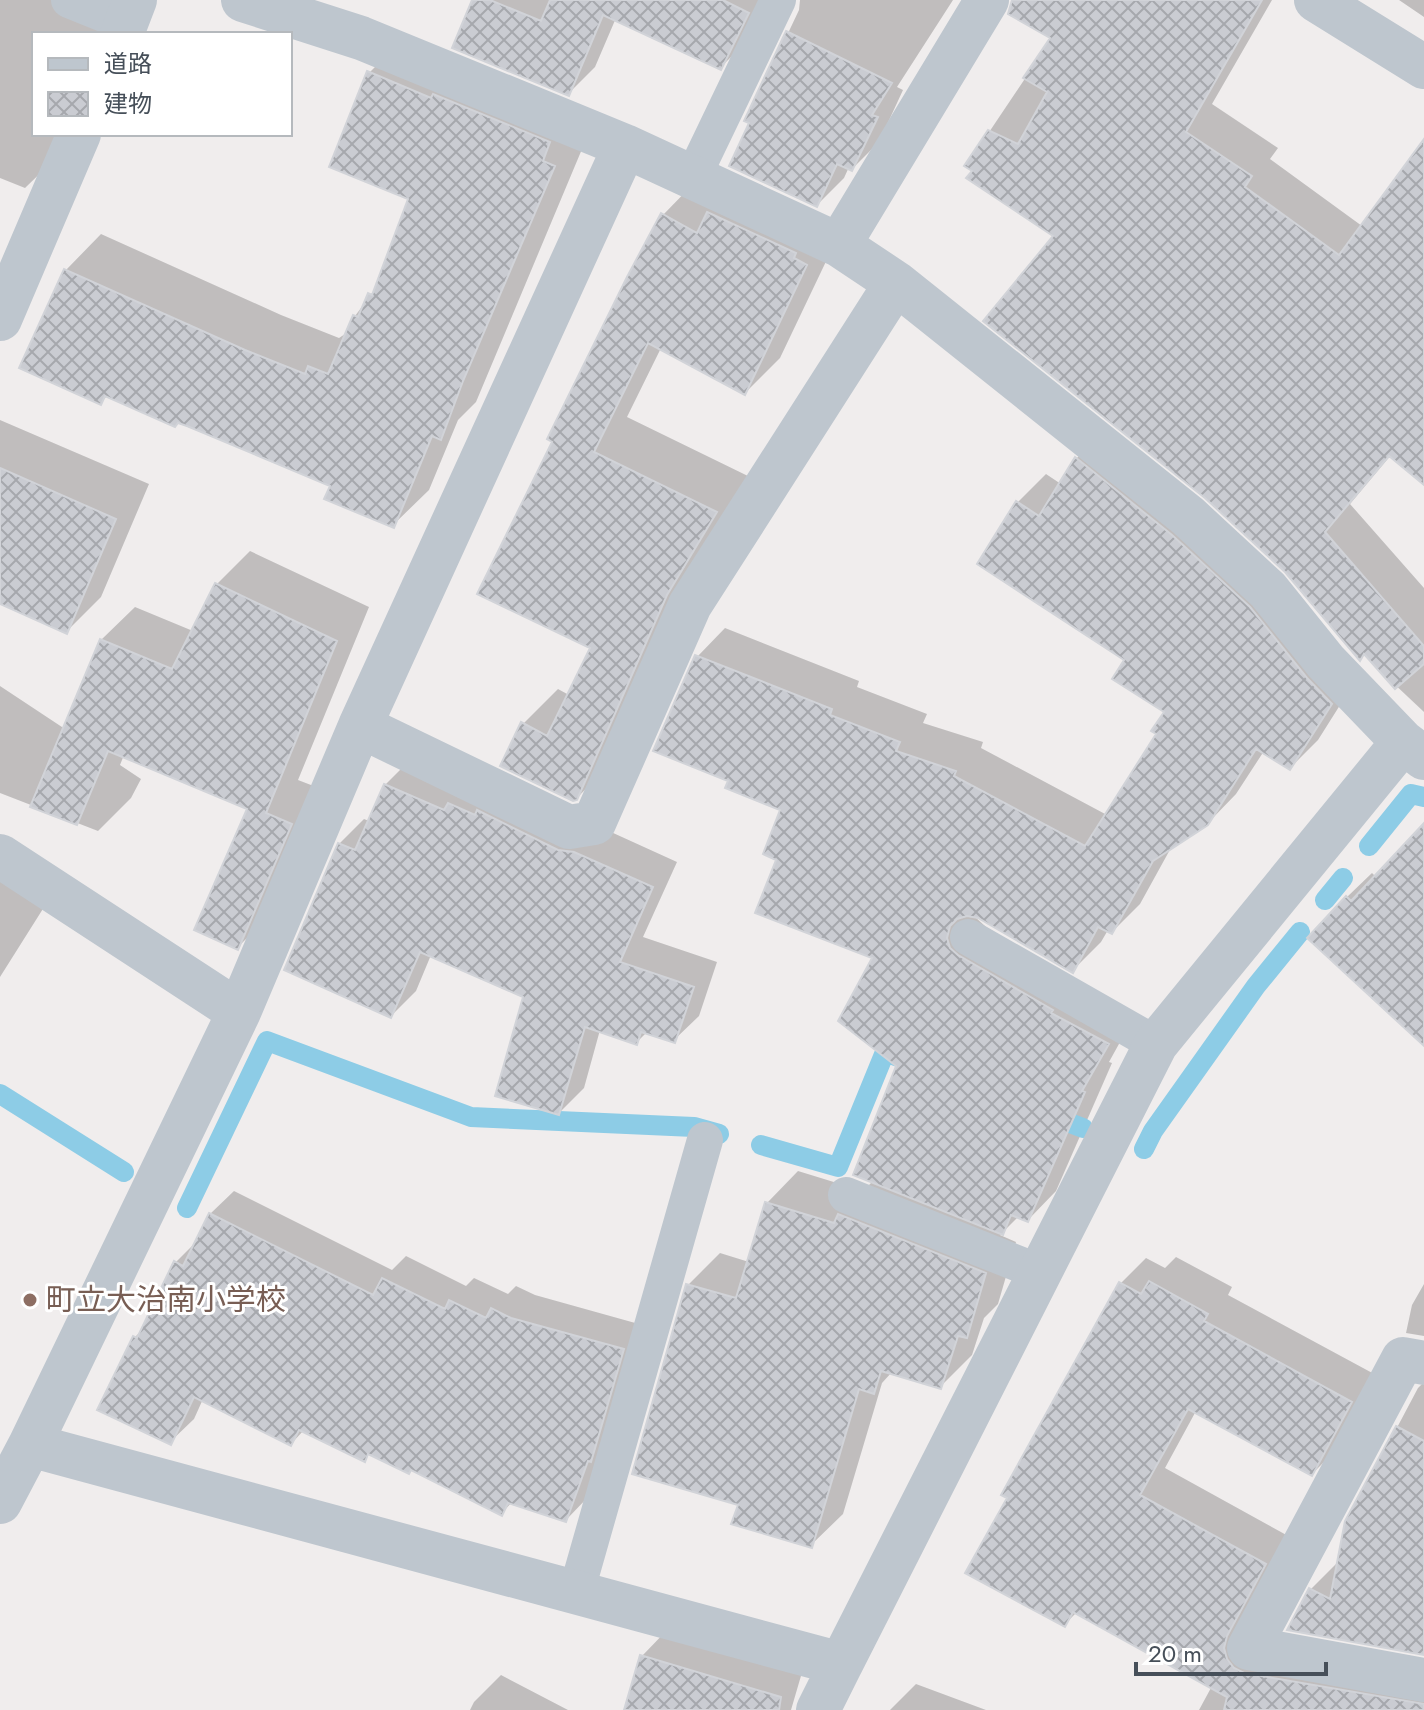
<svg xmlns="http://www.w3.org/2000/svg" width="1424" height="1710" font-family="Jost,'Noto Sans JP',sans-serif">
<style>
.shadow{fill:#0003}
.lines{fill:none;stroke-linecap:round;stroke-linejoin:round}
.stream{stroke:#8dcce6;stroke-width:20}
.building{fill:url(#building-cross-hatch);stroke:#d1d3d8;stroke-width:2}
.lane{stroke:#bec6ce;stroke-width:36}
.street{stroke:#bec6ce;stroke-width:44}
.education-dot{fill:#8d6e63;stroke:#fff;stroke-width:3}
.labels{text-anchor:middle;stroke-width:6;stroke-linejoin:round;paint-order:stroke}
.education-label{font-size:30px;fill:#785e54;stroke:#fff;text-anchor:start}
</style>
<defs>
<pattern id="building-cross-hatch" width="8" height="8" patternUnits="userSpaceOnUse" patternTransform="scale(2)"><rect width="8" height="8" fill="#caccd2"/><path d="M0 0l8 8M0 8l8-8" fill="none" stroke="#a6a8ad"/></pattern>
</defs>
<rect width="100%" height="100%" fill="#f0eded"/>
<path class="shadow" d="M0,0H99L110,34H34V134H68L60,154L25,188L0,178Z
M474,0H767L748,40L721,67L616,18L595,67L568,94Z
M800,0H953L897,87L903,90L879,142L852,169L849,167L844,178L817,205L752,122L747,120L799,10Z
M1014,0H1272L1212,104L1278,148L1270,159L1362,226L1424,143V482L1391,455L1350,504L1424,588V712L1390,680L1056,236L967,165L1053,37Z
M1399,0H1424V17Z
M405,37L590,130L476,402L458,420L429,490L393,525L333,485L108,395L100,403L66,270L101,234L281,315L339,338L348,332L355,316L376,288L411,198L369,73Z
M697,180L841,230L780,358L745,393L661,348L627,417L750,477L611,763L576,799L523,724L558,689L569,695L592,647L480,593L663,215Z
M0,420L149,484L101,597L67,631L0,602Z
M1104,430L1359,675L1318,740L1290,768L1264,751L1236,794L1207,824L1172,846L1140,904L1112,932L1108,930L1101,942L1073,970L974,916L986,927L1135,1015L1109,1062L1112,1063L1056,1191L1028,1220L1019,1216L1000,1235L1016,1242L998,1304L984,1318L972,1355L940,1387L892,1372L882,1383L843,1514L811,1545L740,1503L688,1285L720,1253L749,1262L767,1203L798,1171L863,1191L873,1181L898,1065L875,957L779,858L783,809L731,780L697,657L725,628L859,681L857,687L927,714L923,723L983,742L981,748L1107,815L1159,733L1166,711L1127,659L1017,503L1046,474L1061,484L1076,459Z
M250,551L369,607L298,780L324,790L271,914L238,947L249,808L124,755L120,765L141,779L131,798L98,831L0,793V686L65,729L101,640L135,607L193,631L217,584Z
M410,760L600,827L677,862L643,937L717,962L699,1016L674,1040L647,1032L636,1043L600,1030L584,1088L559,1113L525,996L431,955L416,991L391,1016L339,844L364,819L369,821L385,785Z
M1424,826V1004L1347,897L1372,873L1376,877Z
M0,848L58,885L0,977Z
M234,1191L392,1270L406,1256L466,1286L474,1278L508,1294L516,1286L535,1295L646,1326L589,1496L566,1520L512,1502L502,1513L412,1469L370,1453L364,1460L304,1430L291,1444L203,1399L194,1419L170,1442L135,1337L144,1328L175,1263L197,1241L210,1214Z
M1176,1257L1232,1287L1228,1295L1376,1375L1338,1448L1312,1474L1196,1411L1165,1468L1290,1537L1252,1633L1424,1675V1710H1199L1212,1686L1077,1612L1064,1625L1009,1497L1120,1284L1146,1258L1165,1268Z
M1424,1284V1336L1406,1333L1412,1305Z
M1424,1382V1653L1290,1628L1311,1589L1337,1563L1339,1564L1347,1522L1418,1388Z
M669,1628L803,1669L791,1710H626L642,1656Z
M501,1675L568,1710H470L474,1702Z
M916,1684L986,1710H890Z"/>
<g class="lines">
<path class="stream" d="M1369,846L1411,794L1424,797
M1325,900L1343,878
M0,1094L124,1172
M1046,1114L1083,1128
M761,1145L838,1167L885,1052L904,1059
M1144,1149L1153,1131L1256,986L1300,932
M187,1208L267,1041L471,1117L694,1127L719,1134"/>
</g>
<path class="building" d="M472,0H490L541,21L550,0H723L749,13L721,70L603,15L569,96L452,48Z
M1012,0H1262L1186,132L1252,176L1245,187L1339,255L1424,139V485L1389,456L1325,532L1424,646V664L1395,689L1364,654L1360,661L1285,572L1205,498L983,321L1053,236L966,178L972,171L964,166L988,130L1018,144L1047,92L1023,78L1050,38L1008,14Z
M786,31L892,83L872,115L878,117L852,171L837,164L817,207L729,166L749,123L744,121Z
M367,71L431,98L433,94L550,142L543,161L555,166L463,381L441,440L432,436L394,528L324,499L330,486L187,426L178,423L175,427L105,396L101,405L19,368L64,269L245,350L305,374L308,366L328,374L353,315L358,317L368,293L372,295L408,199L329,167Z
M707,212L796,253L794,258L807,265L745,395L648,343L594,452L717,512L667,595L577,800L573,801L500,766L521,722L547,736L590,648L477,594L552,442L547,439L627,277L661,213L697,233Z
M1075,457L1172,535L1250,607L1307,678L1332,704L1290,770L1256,749L1208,825L1153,861L1112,934L1098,927L1073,973L978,918L967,916L957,919L950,926L947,938L950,948L958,955L1053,1010L1051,1013L1109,1044L1082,1091L1085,1092L1028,1222L1011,1215L1003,1235L853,1175L896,1066L838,1021L872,958L755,913L776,860L763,854L780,810L725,788L728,781L653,751L695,655L832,709L830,715L900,742L896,751L956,771L954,776L1085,846L1156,734L1151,731L1164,712L1112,679L1124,660L977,564L1016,501L1039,516Z
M0,468L116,519L67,634L0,604Z
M215,583L337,641L266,813L292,824L238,950L194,930L247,809L108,751L77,825L30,807L100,639L172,669Z
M384,784L444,810L448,803L475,815L477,810L558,850L574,852L653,887L620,962L694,987L675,1043L641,1032L637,1045L585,1027L559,1115L495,1096L523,997L420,952L391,1018L284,970L338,843L355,850Z
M1424,823V1046L1307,938L1346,896L1351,901Z
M765,1202L834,1223L838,1214L986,1273L967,1338L958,1336L941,1389L881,1371L874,1394L859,1389L812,1548L731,1524L738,1505L632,1474L686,1284L736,1298Z
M209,1213L373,1295L382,1278L445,1309L449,1300L486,1318L491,1308L511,1318L624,1349L591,1462L588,1461L566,1522L508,1503L502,1516L411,1470L409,1474L368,1454L365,1462L299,1430L291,1446L194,1397L171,1445L97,1410L133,1336L137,1338L174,1261L183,1266Z
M1149,1281L1208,1314L1204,1321L1352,1402L1312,1476L1188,1409L1140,1495L1266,1564L1227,1636L1224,1648L1227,1659L1234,1668L1244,1673L1424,1704V1710H1224L1227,1697L1073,1612L1065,1627L965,1573L1007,1498L1001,1495L1119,1282L1141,1294Z
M1396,1426L1424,1441V1655L1287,1630L1309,1588L1330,1599L1345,1521Z
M640,1655L781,1697L779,1710H624Z"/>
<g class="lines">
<path class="lane" d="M69,0L126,23
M693,177L778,0
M968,937L1156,1044
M846,1195L1039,1272
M576,1593L705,1140"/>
<path class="street" d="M243,0L361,38L625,146L839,245L896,283L1188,516L1268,590L1326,662L1403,742L1424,758
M1316,0L1424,67
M122,34L135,0
M839,245L987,0
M0,319L79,134
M360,726L569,827L594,823L690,605L896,283
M0,856L239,1012
M1424,1363L1403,1359L1249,1648L1424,1680
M30,1445L841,1664L1156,1044L1403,742
M0,1502L30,1445L239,1012L360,726L625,146
M818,1710L841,1664"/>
</g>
<circle class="education-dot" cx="30" cy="1300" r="8"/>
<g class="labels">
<g class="education-label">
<text x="46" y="1310">町立大治南小学校</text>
</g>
</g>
<rect x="32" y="32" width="260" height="104" fill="#ffffff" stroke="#b5b9bd" stroke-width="2"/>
<rect x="48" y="58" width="40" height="12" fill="#bec6ce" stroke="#b5b9bd" stroke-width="2"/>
<text x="104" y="72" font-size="24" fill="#464f59">道路</text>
<rect x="48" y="92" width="40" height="24" fill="url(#building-cross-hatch)" stroke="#b5b9bd" stroke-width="2"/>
<text x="104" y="112" font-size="24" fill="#464f59">建物</text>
<path d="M1136 1662v12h190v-12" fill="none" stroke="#464f59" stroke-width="4"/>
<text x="1148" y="1662" font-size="24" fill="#464f59" stroke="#ffffff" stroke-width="6" paint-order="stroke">20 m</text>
</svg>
